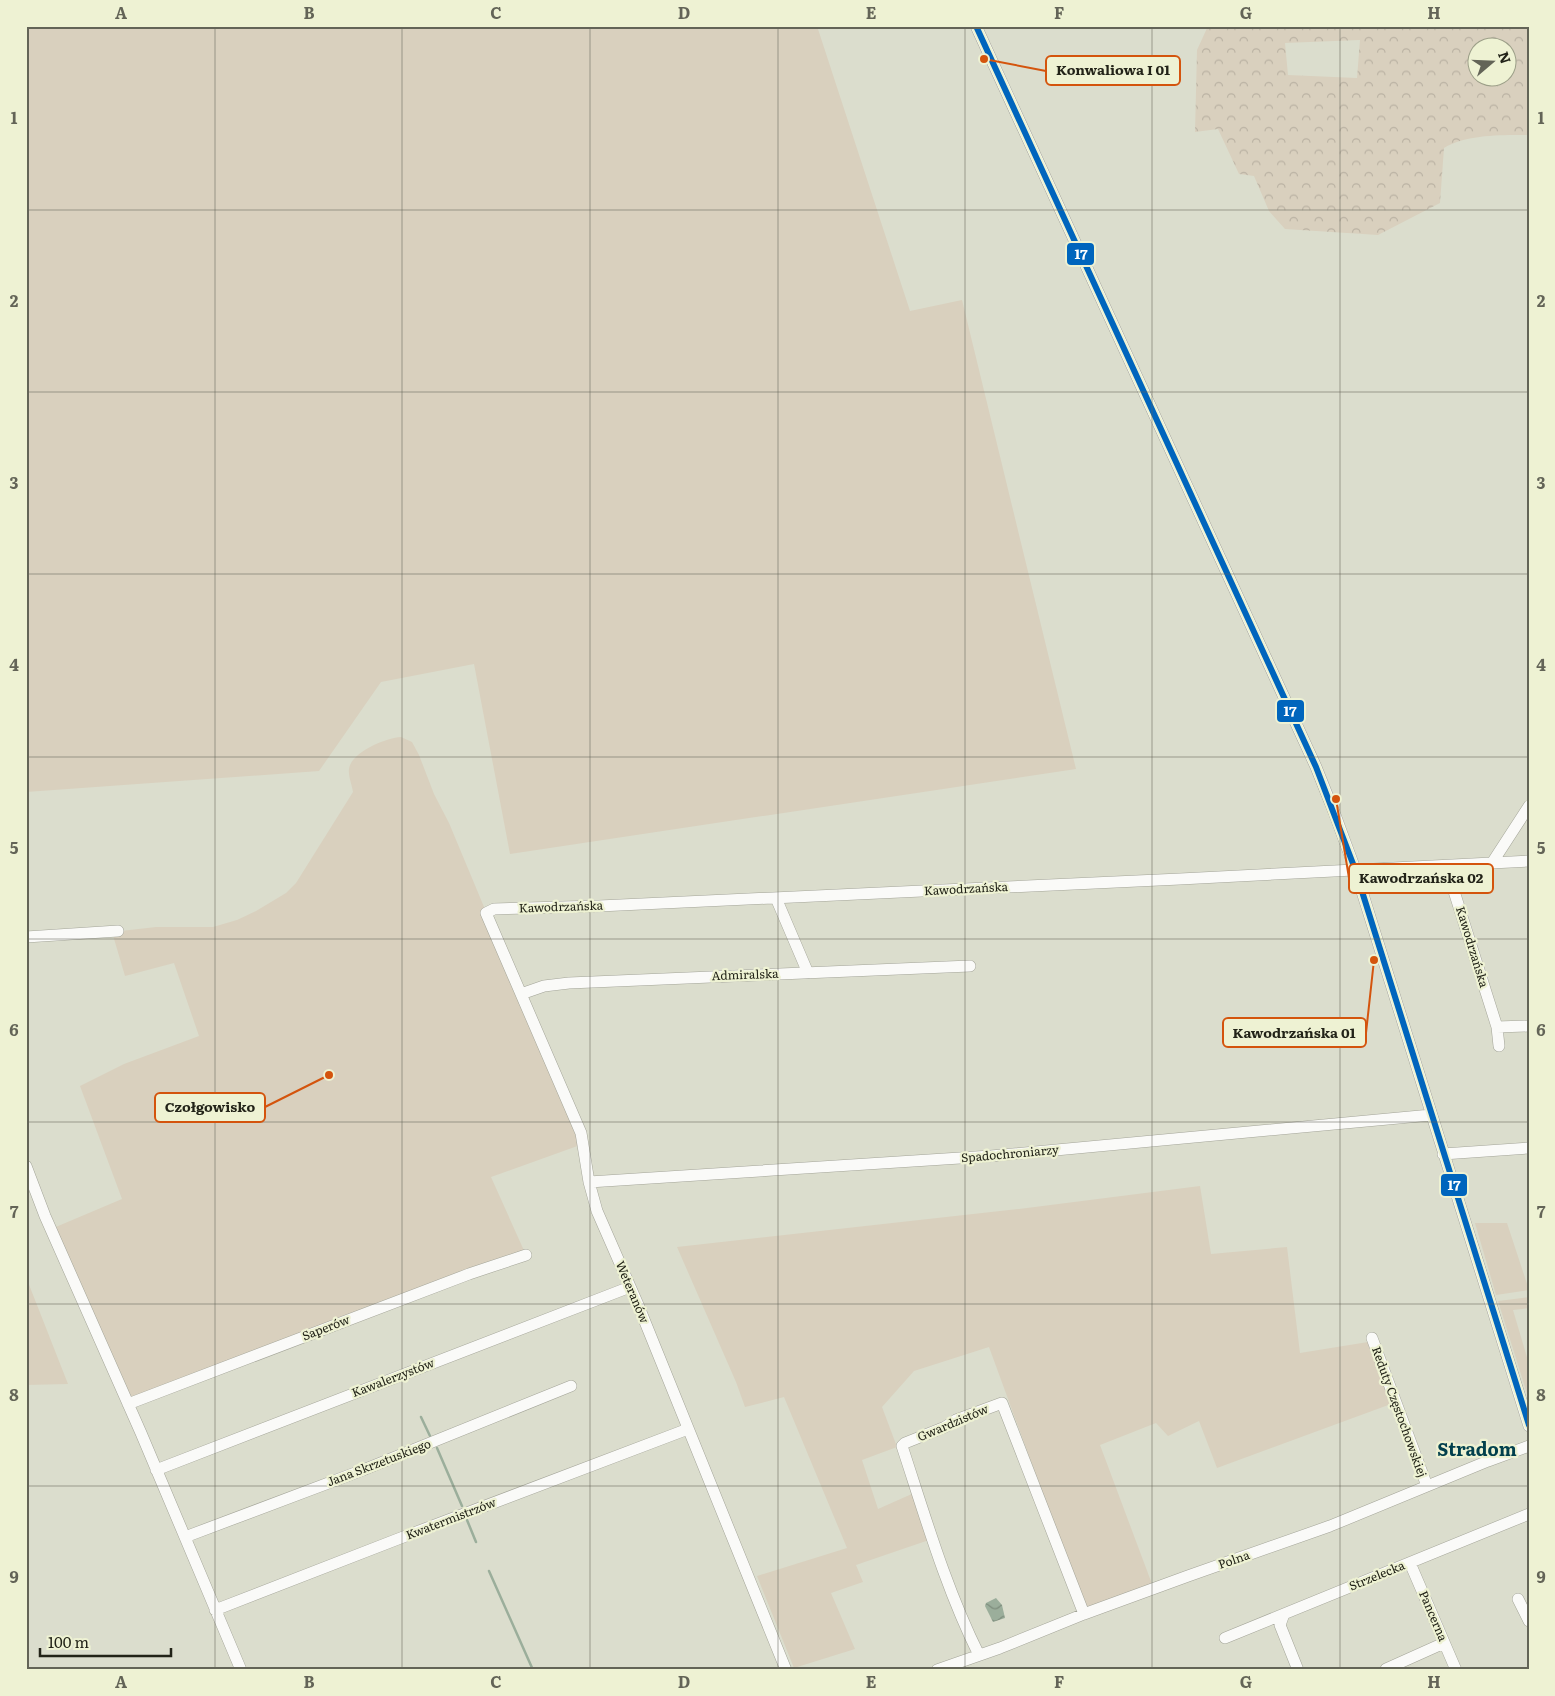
<svg xmlns="http://www.w3.org/2000/svg" width="1555" height="1696" font-family="Literata,serif">
<style>
.green{fill:#d9d0be}
.forest{fill:url(#forest-crowns);fill-rule:evenodd}
.water{fill:url(#water-waves)}
.lines{fill:none;stroke-linecap:round;stroke-linejoin:round}
.stream{stroke:#9bae9b;stroke-width:2.5}
.minor-casing{stroke:#a3a498;stroke-width:12}
.minor{stroke:#fafaf8;stroke-width:11}
.bus-1-casing{stroke:#eef2d3;stroke-width:10}
.bus-1{stroke:#0065bd;stroke-width:6}
.grid{fill:none;stroke:#636457;stroke-width:1;stroke-opacity:0.55}
.labels{text-anchor:middle;stroke-width:4.5;stroke-linejoin:round;paint-order:stroke}
.street-label{font-size:12px;fill:#222318;stroke:#eef2d3}
.district-label{font-size:18px;font-weight:bold;fill:#02404d;stroke:#eef2d3}
.leader{fill:none;stroke:#d4540d;stroke-width:2}
.callout-dot{fill:#d4540d;stroke:#eef2d3;stroke-width:2}
.callout{fill:#eef2d3;stroke:#d4540d;stroke-width:2}
.callout-label{font-size:14px;text-anchor:middle;font-weight:bold;fill:#222318}
.line-badge{stroke:#eef2d3;stroke-width:2}
.badge-label{font-size:14px;text-anchor:middle;font-weight:bold;fill:#fff}
.neatline{fill:none;stroke:#636457;stroke-width:2}
.grid-label{font-size:16px;text-anchor:middle;font-weight:bold;fill:#636457}
</style>
<defs>
<pattern id="forest-crowns" width="20" height="18" patternUnits="userSpaceOnUse" patternTransform="scale(1.25)"><rect width="20" height="18" fill="#d9d0be"/><path d="M2 6a3 3 0 1 1 6 0M12 15a3 3 0 1 1 6 0" fill="none" stroke="#bab2a3"/></pattern>
<pattern id="water-waves" width="16" height="10" patternUnits="userSpaceOnUse" patternTransform="scale(1.25)"><rect width="16" height="10" fill="#9bae9b"/><path d="M0 5q4-4 8 0t8 0" fill="none" stroke="#7e8d7d"/></pattern>
</defs>
<rect width="100%" height="100%" fill="#dbddcd"/>
<path class="green" d="M26,26H817L910,311L962,300L1076,769L510,854L474,664L381,682L319,771L26,792Z
M401,737L412,742L419,755L434,794L449,823L583,1144L491,1177L526,1255L128,1404L51,1229L122,1199L80,1086L124,1064L199,1036L174,963L125,976L112,932L156,927H213L237,920L256,911L286,893L296,883L353,792C352,785 348,776 349,769C351,752 386,738 401,737Z
M1200,1186L1211,1254L1287,1247L1300,1353L1368,1342L1391,1404L1217,1468L1199,1421L1168,1436L1156,1423L1100,1445L1152,1584L1085,1609L989,1347L914,1371L882,1407L897,1447L862,1460L878,1509L914,1493L929,1540L856,1565L863,1582L831,1593L855,1649L794,1668L757,1576L847,1548L784,1397L745,1407L736,1382L677,1247L1019,1209Z
M1475,1223H1507L1529,1290L1496,1295Z
M26,1277L68,1384L26,1385Z
M1529,1297V1308L1513,1310L1529,1364V1400L1498,1301Z"/>
<path class="forest" d="M1208,26H1529V135C1503,135 1467,134 1444,148L1440,203L1378,235L1285,229L1269,211L1254,176L1239,174L1218,129L1195,132L1197,50ZM1360,40L1357,78L1288,75L1285,43ZM1478,48H1508V78H1478Z"/>
<path class="water" d="M996,1598L1002,1605L1005,1618L993,1622L985,1606L986,1603Z"/>
<g class="lines">
<path class="stream" d="M421,1417L430,1436
M437,1448L462,1506
M467,1520L476,1542
M489,1571L533,1670"/>
<defs>
<path id="minor" d="M976,26L1316,767L1334,812L1355,869L1529,1426
M1492,863L1529,806
M1446,866L1497,1027L1529,1026
M776,898L808,973
M26,937L118,931
M521,994L544,986L569,983L970,966
M1497,1027L1499,1046
M1443,1154L1529,1148
M26,1166L45,1216L141,1433L241,1670
M589,1182L991,1156L1431,1115
M1372,1338L1427,1486
M128,1404L469,1274L526,1255
M156,1470L630,1287
M185,1537L363,1470L571,1386
M1410,1563L1456,1670
M1518,1599L1529,1621
M215,1610L398,1539L688,1429
M1284,1614L1280,1625L1298,1670
M1225,1638L1529,1514
M979,1655C946,1589 925,1516 902,1446L905,1443L945,1427L956,1420L1002,1403L1084,1614
M1386,1669L1444,1643
M786,1670L639,1307L597,1211L589,1182L581,1133L486,913L494,909L599,906L1180,879L1529,861
M937,1670L1000,1648L1084,1614L1188,1576L1330,1526L1488,1461L1529,1446"/>
</defs>
<use href="#minor" class="minor-casing"/>
<use href="#minor" class="minor"/>
<defs>
<path id="bus-1" d="M976,26L1316,767L1355,869L1529,1425"/>
</defs>
<use href="#bus-1" class="bus-1-casing"/>
<use href="#bus-1" class="bus-1"/>
</g>
<path class="grid" d="M215,26V1670M402,26V1670M590,26V1670M778,26V1670M965,26V1670M1152,26V1670M1340,26V1670M26,210H1529M26,392H1529M26,574H1529M26,757H1529M26,939H1529M26,1122H1529M26,1304H1529M26,1486H1529"/>
<g class="labels">
<g class="street-label">
<text transform="translate(966 889) rotate(-3)" y="4">Kawodrzańska</text>
<text transform="translate(561 907) rotate(-2)" y="4">Kawodrzańska</text>
<text transform="translate(1472 947) rotate(73)" y="4">Kawodrzańska</text>
<text transform="translate(745 975) rotate(-2)" y="4">Admiralska</text>
<text transform="translate(1010 1154) rotate(-5)" y="4">Spadochroniarzy</text>
<text transform="translate(632 1292) rotate(67)" y="4">Weteranów</text>
<text transform="translate(326 1328) rotate(-21)" y="4">Saperów</text>
<text transform="translate(393 1378) rotate(-21)" y="4">Kawalerzystów</text>
<text transform="translate(1399 1412) rotate(70)" y="4">Reduty Częstochowskiej</text>
<text transform="translate(953 1423) rotate(-23)" y="4">Gwardzistów</text>
<text transform="translate(379 1463) rotate(-21)" y="4">Jana Skrzetuskiego</text>
<text transform="translate(451 1519) rotate(-21)" y="4">Kwatermistrzów</text>
<text transform="translate(1234 1560) rotate(-19)" y="4">Polna</text>
<text transform="translate(1377 1576) rotate(-22)" y="4">Strzelecka</text>
<text transform="translate(1433 1616) rotate(67)" y="4">Pancerna</text>
</g>
<g class="district-label">
<text x="1477" y="1456">Stradom</text>
</g>
</g>
<path class="leader" d="M984 59L1046 71M1336 799L1349 878M1374 960L1366 1033M329 1075L265 1107"/>
<g class="callout-dot">
<circle cx="984" cy="59" r="5"/>
<circle cx="1336" cy="799" r="5"/>
<circle cx="1374" cy="960" r="5"/>
<circle cx="329" cy="1075" r="5"/>
</g>
<g class="callout">
<rect x="1046" y="56" width="134" height="29" rx="5"/>
<rect x="1349" y="864" width="144" height="29" rx="5"/>
<rect x="1223" y="1018" width="143" height="29" rx="5"/>
<rect x="155" y="1093" width="110" height="29" rx="5"/>
</g>
<g class="callout-label">
<text x="1113" y="75">Konwaliowa I 01</text>
<text x="1421" y="883">Kawodrzańska 02</text>
<text x="1294" y="1038">Kawodrzańska 01</text>
<text x="210" y="1112">Czołgowisko</text>
</g>
<g class="line-badge">
<rect x="1066" y="242" width="29" height="24" rx="5" fill="#0065bd"/>
<rect x="1276" y="699" width="29" height="24" rx="5" fill="#0065bd"/>
<rect x="1440" y="1173" width="28" height="24" rx="5" fill="#0065bd"/>
</g>
<g class="badge-label">
<text x="1081" y="259">17</text>
<text x="1290" y="716">17</text>
<text x="1454" y="1190">17</text>
</g>
<rect width="1555" height="1696" fill="none" stroke="#eef2d3" stroke-width="55"/>
<g transform="translate(1492 62) rotate(71)"><circle r="24" fill="#eef2d3" stroke="#9c9f88"/>
<path d="M0-4L9 19L0 12L-9 19Z" fill="#636457"/>
<text y="-8" font-size="14" font-weight="bold" text-anchor="middle" fill="#222318">N</text>
</g>
<path d="M40 1648v8h131v-8" fill="none" stroke="#222318" stroke-width="2.5"/>
<text x="48" y="1648" font-size="15" fill="#222318" stroke="#eef2d3" stroke-width="4" paint-order="stroke">100 m</text>
<rect x="28" y="28" width="1500" height="1640" class="neatline"/>
<g class="grid-label">
<text x="121" y="19">A</text>
<text x="309" y="19">B</text>
<text x="496" y="19">C</text>
<text x="684" y="19">D</text>
<text x="871" y="19">E</text>
<text x="1059" y="19">F</text>
<text x="1246" y="19">G</text>
<text x="1434" y="19">H</text>
<text x="14" y="124">1</text>
<text x="1541" y="124">1</text>
<text x="14" y="307">2</text>
<text x="1541" y="307">2</text>
<text x="14" y="489">3</text>
<text x="1541" y="489">3</text>
<text x="14" y="671">4</text>
<text x="1541" y="671">4</text>
<text x="14" y="854">5</text>
<text x="1541" y="854">5</text>
<text x="14" y="1036">6</text>
<text x="1541" y="1036">6</text>
<text x="14" y="1218">7</text>
<text x="1541" y="1218">7</text>
<text x="14" y="1401">8</text>
<text x="1541" y="1401">8</text>
<text x="14" y="1583">9</text>
<text x="1541" y="1583">9</text>
<text x="121" y="1688">A</text>
<text x="309" y="1688">B</text>
<text x="496" y="1688">C</text>
<text x="684" y="1688">D</text>
<text x="871" y="1688">E</text>
<text x="1059" y="1688">F</text>
<text x="1246" y="1688">G</text>
<text x="1434" y="1688">H</text>
</g>
</svg>
